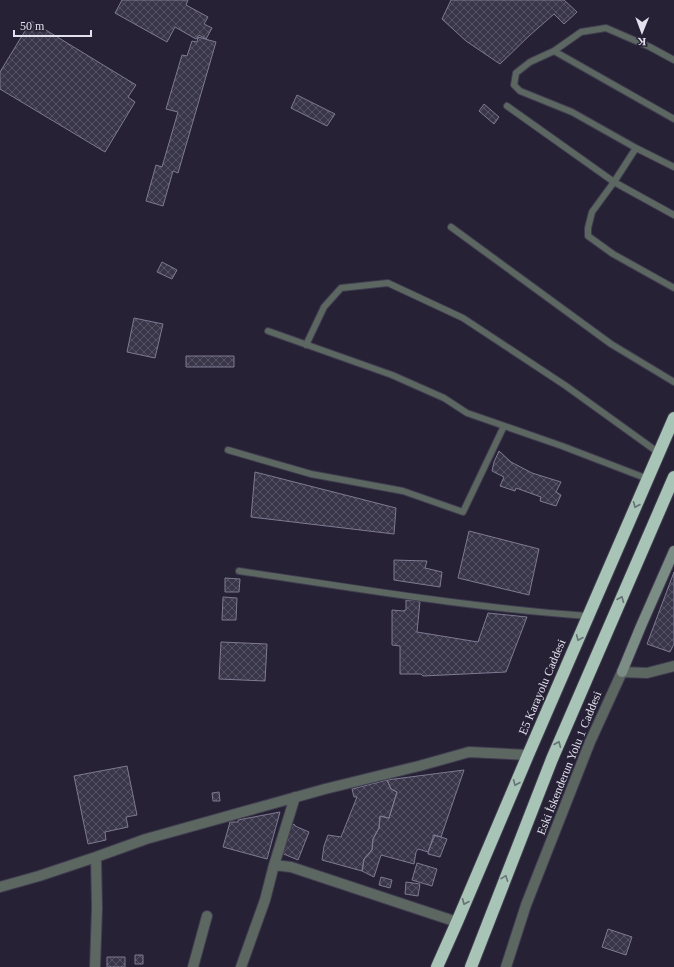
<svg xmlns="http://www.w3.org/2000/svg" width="674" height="967" font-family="'Times New Roman',serif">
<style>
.building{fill:url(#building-cross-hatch);stroke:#7e7a92}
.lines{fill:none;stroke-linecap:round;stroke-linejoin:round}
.lane-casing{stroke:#403c4f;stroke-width:8}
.street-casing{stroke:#403c4f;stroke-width:12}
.secondary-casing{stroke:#403c4f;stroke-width:12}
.highway-casing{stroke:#403c4f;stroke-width:14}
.lane{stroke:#5c6762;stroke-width:6}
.street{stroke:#5c6762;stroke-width:10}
.secondary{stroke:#7b8d84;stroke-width:10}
.highway{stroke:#a8c4b6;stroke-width:12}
.oneway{stroke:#677276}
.labels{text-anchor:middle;stroke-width:3;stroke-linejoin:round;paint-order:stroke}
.street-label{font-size:12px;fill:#e3e1ee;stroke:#262135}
</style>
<defs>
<pattern id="building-cross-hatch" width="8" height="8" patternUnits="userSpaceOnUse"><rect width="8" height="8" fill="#3a364a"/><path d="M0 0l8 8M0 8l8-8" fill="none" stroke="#565364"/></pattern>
</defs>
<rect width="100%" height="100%" fill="#262135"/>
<path class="building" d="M122,0H188L186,5L208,17L204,24L212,28L206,39L199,35L196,39L175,27L167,42L115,13Z
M451,0H564L577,12L564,24L554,14L529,36L500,64L466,41L442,19Z
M31,21L136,85L128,97L135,102L105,152L0,89V72Z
M198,37L216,42L178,173L173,171L163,206L146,201L156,165L162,167L178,112L166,109L182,55L187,56L192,41L197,42Z
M297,95L335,114L327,126L291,108Z
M484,104L499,117L494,124L479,111Z
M162,262L177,270L172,279L157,272Z
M134,318L163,324L155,358L127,352Z
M186,356H234V367H186Z
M499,451L511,462L532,473L561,482L556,492L561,495L556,506L540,501L541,497L516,488L515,491L500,486L504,477L492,471L494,462Z
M255,472L396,508L394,534L251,517Z
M469,531L539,549L529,595L458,578Z
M394,560L427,561L425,568L442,572L440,587L394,580Z
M674,572V644L670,652L647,644Z
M225,578L240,579L239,592H225Z
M223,597L237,598L236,620H222Z
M406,600L420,601L417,632L478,642L488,613L527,617L506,672L423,676L421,674H400V646L392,645V610L403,611L406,610Z
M221,642L267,644L265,681L219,679Z
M127,766L137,815L126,817L128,827L105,832L106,840L88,844L74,776Z
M464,770L441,837L433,835V838L428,852L418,849L416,852L414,864L381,855L374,877L362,871L364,859L372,850L373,839L379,828L380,816L389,818L397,792L391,789L387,780Z
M387,780L391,789L397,792L389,818L380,816L379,828L373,839L372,850L364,859L362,871L322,860L324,846L328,835L341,837L357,797H354L352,789Z
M219,792L220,801H213L212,793Z
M280,812L267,859L223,847L230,822H238V820Z
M290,823L295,825V826L309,832L298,860L279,852Z
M435,835L447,839L440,857L428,854V852Z
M417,863L437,869L432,886L412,880Z
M381,877L392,880L390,888L379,885Z
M406,882L420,884L418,896L405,894Z
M608,929L632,937L626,955L602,947Z
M135,955H143V964H135Z
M107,957H125V967H107Z"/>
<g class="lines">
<defs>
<path id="lane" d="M554,51L674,119
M674,60L650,47L606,28L581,32L554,51L530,62L516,73L514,85L520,91L572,112L636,148L674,167
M507,106L614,182L674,215
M636,148L614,182L592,212L588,228V236L613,254L674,288
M451,227L611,344L674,382
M268,331L392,375L444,398L467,413L562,446L648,479
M306,345L324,307L341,288L388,283L463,318L566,386L659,453
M228,450L311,474L403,491L463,512L504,426
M239,571C355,588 471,608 588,616"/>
<path id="street" d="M274,865L295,797
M0,887L39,876L96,857L146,839L325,789L419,766L469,752L528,755
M95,967L97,908L96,857
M193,967L207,916
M241,967L265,900L274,865L291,867L457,922
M506,967L526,905L590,742L622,672L647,673L674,666"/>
<path id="secondary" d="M622,672L641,626L674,551"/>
<path id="highway" d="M437,967L457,922L528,755L674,418
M471,967L552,759L674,477"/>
</defs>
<use href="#lane" class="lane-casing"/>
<use href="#street" class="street-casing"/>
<use href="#secondary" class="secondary-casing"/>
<use href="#highway" class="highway-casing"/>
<use href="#lane" class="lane"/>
<use href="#street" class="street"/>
<use href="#secondary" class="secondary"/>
<use href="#highway" class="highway"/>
</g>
<defs><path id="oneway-chevron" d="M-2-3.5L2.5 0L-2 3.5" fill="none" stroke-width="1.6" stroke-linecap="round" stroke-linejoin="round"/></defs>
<g class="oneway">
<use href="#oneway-chevron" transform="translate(636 505) rotate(113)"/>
<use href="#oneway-chevron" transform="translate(621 599) rotate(-67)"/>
<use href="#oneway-chevron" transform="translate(579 638) rotate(113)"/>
<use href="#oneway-chevron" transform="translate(558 744) rotate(-67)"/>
<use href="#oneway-chevron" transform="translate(516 783) rotate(113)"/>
<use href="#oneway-chevron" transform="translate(505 878) rotate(-69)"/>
<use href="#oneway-chevron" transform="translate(465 902) rotate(113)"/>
</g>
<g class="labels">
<g class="street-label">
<text transform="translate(542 687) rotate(-67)" y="4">E5 Karayolu Caddesi</text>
<text transform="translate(569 763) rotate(-68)" y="4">Eski İskenderun Yolu 1 Caddesi</text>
</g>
</g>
<g transform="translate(642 32) rotate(181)" stroke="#262135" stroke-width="3" paint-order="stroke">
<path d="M0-3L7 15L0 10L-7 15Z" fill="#e3e1ee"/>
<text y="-6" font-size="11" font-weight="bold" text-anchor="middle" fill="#e3e1ee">K</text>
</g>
<path d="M14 30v6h77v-6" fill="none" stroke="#e3e1ee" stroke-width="2"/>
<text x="20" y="30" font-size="12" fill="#e3e1ee" stroke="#262135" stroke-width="3" paint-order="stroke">50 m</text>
</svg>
